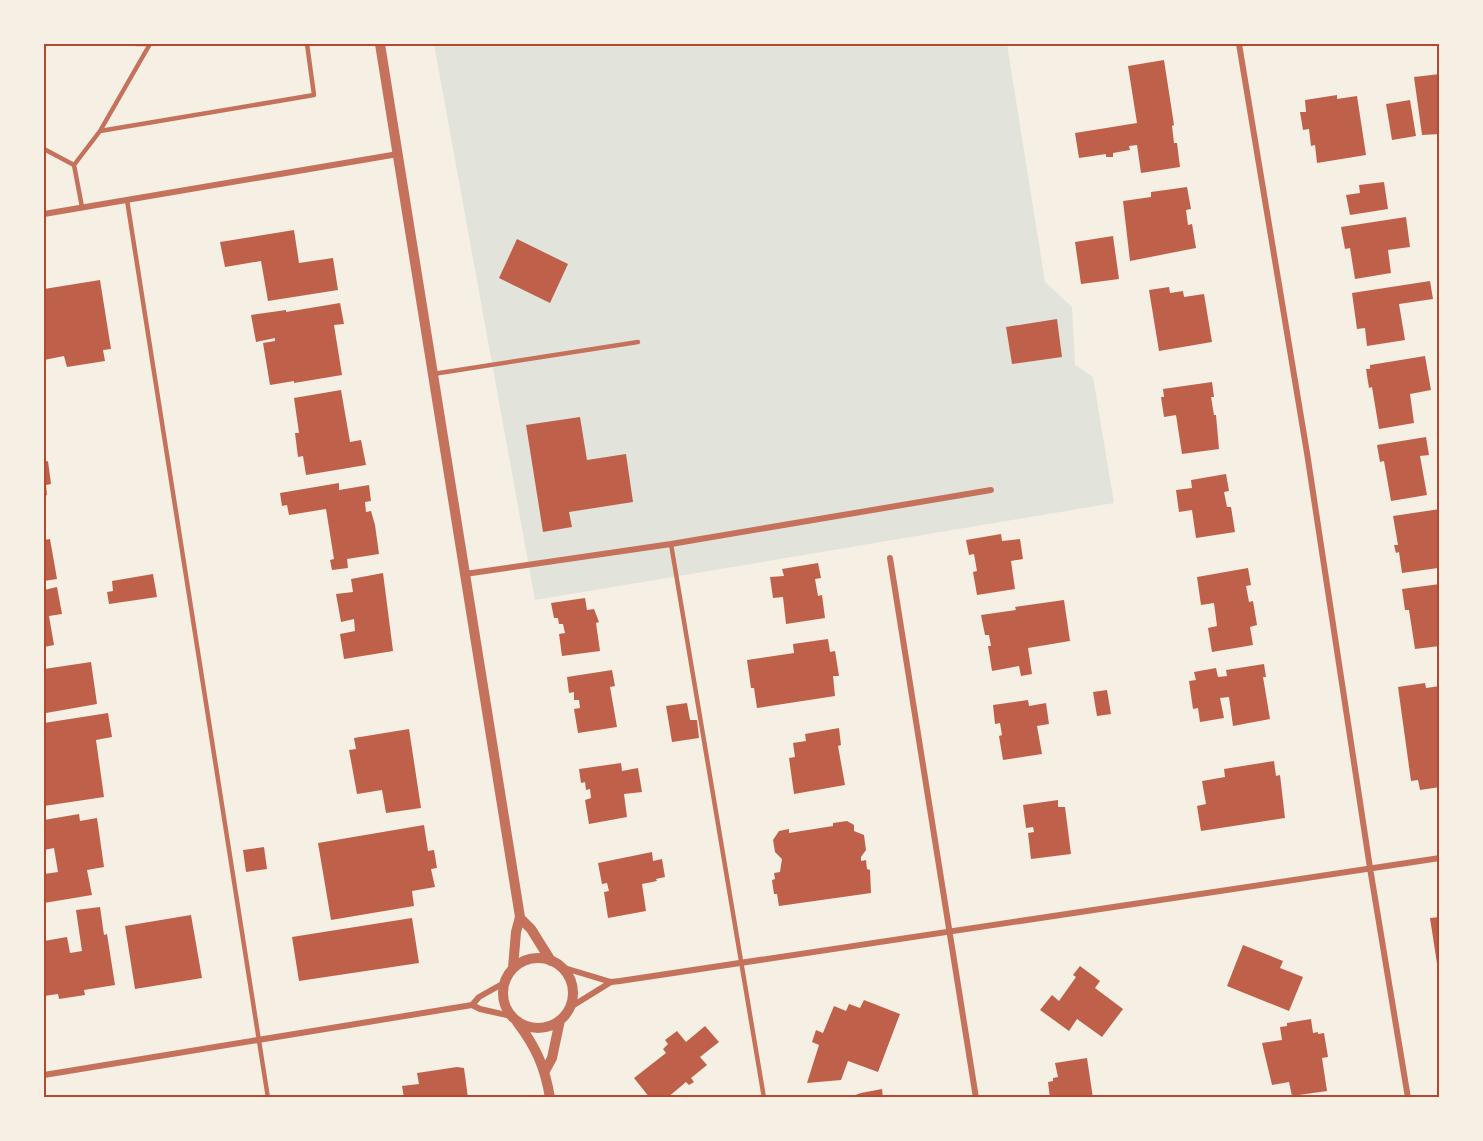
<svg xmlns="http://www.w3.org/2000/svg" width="1483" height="1141" font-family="'DM Sans',sans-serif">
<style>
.green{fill:#e2e4dc}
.building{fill:#bf614a}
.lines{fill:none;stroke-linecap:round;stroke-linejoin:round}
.service{stroke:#c5725c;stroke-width:4.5}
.minor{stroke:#c5725c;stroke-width:6}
.tertiary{stroke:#c5725c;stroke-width:10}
.neatline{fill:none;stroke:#b5482f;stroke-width:2}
</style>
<rect width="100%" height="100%" fill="#f6efe4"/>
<path class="green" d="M434,44H1007L1045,282L1072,307L1075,365L1093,377L1114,503L535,600Z"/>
<path class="building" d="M1164,60L1174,125L1172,126L1174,143H1177L1180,167L1141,173L1137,145L1129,146L1130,150L1113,153V157H1106V154L1079,158L1075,133L1137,123L1128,66Z
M1440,74V134L1422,135L1414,77Z
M1337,95V99L1357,96L1366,155L1317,163L1315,145L1311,146L1309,129L1303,130L1300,112H1306L1305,100Z
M1410,100L1416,136L1392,140L1386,104Z
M1384,182L1388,209L1350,215L1346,195L1360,193L1359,185Z
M1187,187L1191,209L1186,210L1188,225L1192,224L1196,248L1130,261L1123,201L1151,197V192Z
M1406,217L1410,247L1388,250L1391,273L1355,279L1350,248L1345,249L1341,227Z
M294,230L299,263L333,258L338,290L268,301L261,261L225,267L220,242Z
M1113,236L1119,279L1081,284L1075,242Z
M517,239L568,264L550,303L499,278Z
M100,280L111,349L103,350L105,361L67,367L64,356L44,360V289Z
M1430,281L1433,299L1399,304L1405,340L1367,346L1365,328L1357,329L1352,293Z
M1169,287L1170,293L1183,291L1184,297L1204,294L1212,342L1159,351L1149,290Z
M340,303L344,324L334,325L342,375L294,383V381L270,385L263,343L275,341V338L256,342L251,315L286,310V312Z
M1057,319L1062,357L1012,364L1006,327Z
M1425,356L1431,390L1410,394L1414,423L1379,429L1372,387L1369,388L1366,369H1370V365Z
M1212,382L1214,397H1211L1214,415H1216L1219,449L1182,454L1176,415L1164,417L1161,397H1164L1163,389Z
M341,390L350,442L361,440L366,465L306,475L303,456L298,457L295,433H299L294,398Z
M580,417L587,460L626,454L633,502L569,512L572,527L543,532L526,425Z
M1426,437L1429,455L1420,456L1427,495L1391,501L1384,461L1380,462L1377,445Z
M48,461L51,484L46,485L47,495L44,496V462Z
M1226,474L1229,491L1224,492L1227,507H1231L1235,532L1196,538L1192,510L1179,512L1176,490L1192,488L1191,480Z
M339,483V490L369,485L371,501L365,502L366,512L371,511L375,525L379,554L347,559L348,568L332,570L330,560L334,559L326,509L289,515L287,505L282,506L280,493Z
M1440,509L1438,568L1402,573L1399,552L1396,553L1394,545H1398L1393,516Z
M1001,534L1002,541L1020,539L1023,559L1011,561L1015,589L977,595L973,572L977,571L974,554L969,555L966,540Z
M50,539L57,579L44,581V540Z
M818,563L821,578L815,579L818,596L822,595L825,618L786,624L783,597L773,598L770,577L784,576L782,569Z
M1248,568L1251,585L1246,586L1249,602L1253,601L1257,625L1250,627L1253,645L1212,652L1208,628L1217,626L1214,603L1201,605L1197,577Z
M383,573L393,651L344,659L340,634L355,631L354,619L341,622L336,594L353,592L351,579Z
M153,574L157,597L109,604L107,592L113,591L112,581Z
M1440,584V646L1415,649L1409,610H1405L1402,589Z
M57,587L62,614L49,616L54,645L44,647V590Z
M585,598L587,610L594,609L599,622L596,623L600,651L562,656L559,634L565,633L563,624H559L558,618H554L551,603Z
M1064,600L1070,641L1028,648L1032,674L1021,676L1019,666L992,671L988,646H991L989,635H985L981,615L1016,610L1015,607Z
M828,639L830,652L835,651L839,676H833L835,696L757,708L754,688H751L747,660L794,653L793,644Z
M91,662L97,704L46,713L44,706V669Z
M1264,664L1266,677H1263L1270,719L1233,726L1229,697L1220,698L1224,718L1200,722L1198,708L1193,709L1189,681L1196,680L1194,672L1216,668L1218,677L1227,676L1226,670Z
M612,670L615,686L610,687L617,727L578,733L574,709L580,708L579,700H574V692L569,693L567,677Z
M1425,683L1426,688L1440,686V787L1420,790L1418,780L1411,781L1398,687Z
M1107,690L1111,714L1097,716L1093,692Z
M1028,700L1029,706L1046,703L1049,724L1037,726L1042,754L1003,760L999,736L1002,735L1000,723L995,724L993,705Z
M687,703L690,720H697L699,738L672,742L666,706Z
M108,713L112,737L96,740L104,797L44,806V723Z
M839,728L841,745L838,746L845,785L794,794L789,758L795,757L793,743L806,741L805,734Z
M409,729L421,808L386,813L382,790L357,794L349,750L356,749L354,738Z
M1274,761L1276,776L1280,775L1285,818L1201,831L1197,806L1206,804L1202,781L1225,777L1224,769Z
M621,763L622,771L638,768L642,792L624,794L627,817L589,824L585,800L591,798L590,789L586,790L585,782L581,783L579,769Z
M1058,800V807H1065L1071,854L1031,859L1028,833L1034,832L1033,827L1026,828L1023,805Z
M79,814L80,821L97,818L104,867L87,870L92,895L44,903V874L58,872L54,848L44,850V820Z
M847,821L854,825V831L864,835L866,850L861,857V861L866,860L867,869L870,870L871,893L779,906L777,894H774L772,880L775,879L774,873L780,872L782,859L775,852L773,840L779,831L789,829V833L833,826V823Z
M424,825L428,851L434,850L437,868L431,869L435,887L412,891L414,906L331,920L318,843Z
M264,847L267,869L246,872L243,850Z
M652,852L653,861L662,859L665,877L656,879L657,881L642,884L646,911L608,918L604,892L609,891L607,883L602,884L598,863Z
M100,907L104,935L107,934L115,985L84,990L85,995L59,999L58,994L44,996V941L67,937L70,953L82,951L76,910Z
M191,915L202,978L135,989L125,926Z
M1440,917V970H1438L1430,918Z
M412,918L419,963L299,981L292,937Z
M1243,945L1283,961L1280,968L1303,977L1289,1011L1227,986Z
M1080,966L1100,981L1095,988L1123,1009L1102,1037L1077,1019L1069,1031L1040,1010L1052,995L1059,1001L1076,977L1073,975Z
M864,1000L900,1014L878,1072L848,1061L841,1080L807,1083L819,1045L812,1042L816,1030L823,1033L834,1006L846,1011L849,1004L860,1008Z
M1311,1019L1313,1033L1318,1032V1034L1324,1033L1328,1057L1322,1058L1327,1091L1292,1096L1289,1082L1272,1085L1262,1043L1282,1040L1280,1027L1287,1026V1023Z
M705,1026L719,1042L700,1057L707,1065L691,1078L694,1082L689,1085L686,1082L667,1098H650L634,1078L666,1053L663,1049L668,1044L665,1040L677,1031L686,1042Z
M1087,1058L1093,1098H1050L1048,1082L1053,1081V1078L1058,1077L1055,1063Z
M457,1067L464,1068L468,1098H404L402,1086L419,1084L417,1073Z
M882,1089L883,1098H847L861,1093Z"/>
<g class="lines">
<path class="service" d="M137,44H151
M100,131L150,44
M44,149L74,165
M127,200L268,1098
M82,207L74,165L100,131L314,95L307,44
M433,374L638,342
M671,544L764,1098"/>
<path class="minor" d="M1239,44L1307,453L1370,868L1408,1098
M44,214L398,154
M890,558L976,1098
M465,574L671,544L991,490
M561,967L611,982L620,981L1440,858
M472,1005L480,1009L511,1016
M569,1008L611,982
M44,1075L472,1005L479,997L504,983"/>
<path class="tertiary" d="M380,44L520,917L516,932L513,968
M521,919L531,929L551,961
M503 993a35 35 0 1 1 70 0a35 35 0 1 1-70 0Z
M517,1022C536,1047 545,1067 550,1098
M545,1071L552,1058L560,1020"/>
</g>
<rect width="1483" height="1141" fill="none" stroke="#f6efe4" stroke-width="90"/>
<rect x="45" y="45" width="1393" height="1051" class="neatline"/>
</svg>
